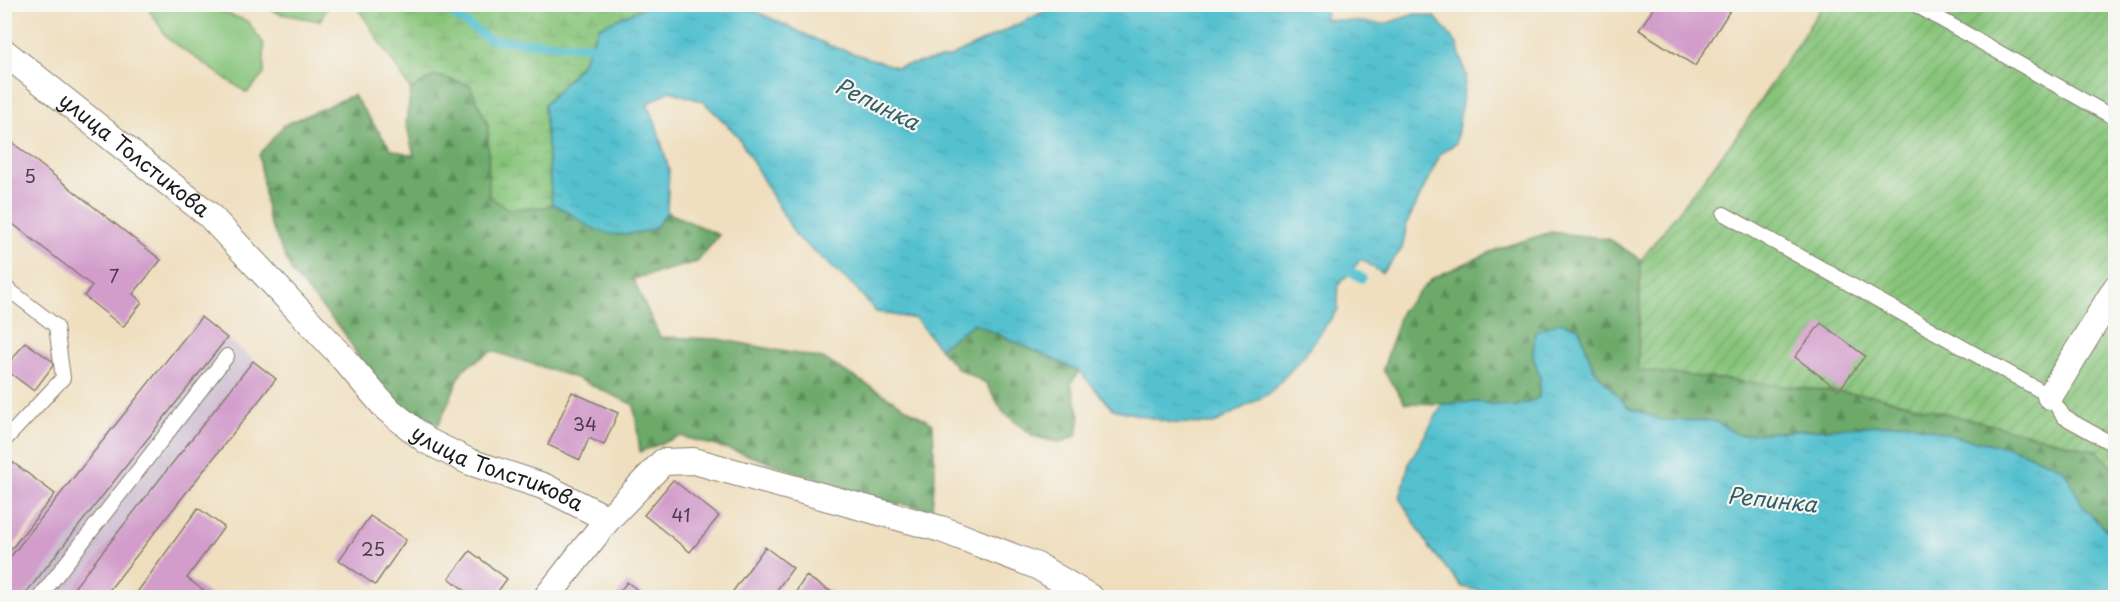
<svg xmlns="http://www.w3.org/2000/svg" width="2120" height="602" font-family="'Playpen Sans',sans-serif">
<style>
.industrial{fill:#cebed1}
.grass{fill:#87c47a;stroke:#52704b;stroke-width:1.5}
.forest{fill:url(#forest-firs);stroke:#446343;stroke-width:1.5}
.wetland{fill:url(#wetland-marsh);stroke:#52704b;stroke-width:1.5}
.garden{fill:url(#garden-furrows);stroke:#52704b;stroke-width:1.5}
.water{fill:url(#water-ripples);stroke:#386e76;stroke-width:1.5}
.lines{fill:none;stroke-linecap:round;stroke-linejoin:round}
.stream{stroke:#55c1cf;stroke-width:9}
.building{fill:#d29ccb}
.service-casing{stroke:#867e6e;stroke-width:16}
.minor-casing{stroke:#867e6e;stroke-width:28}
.service{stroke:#fff;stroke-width:14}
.minor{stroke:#fff;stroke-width:26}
.labels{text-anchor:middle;stroke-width:4.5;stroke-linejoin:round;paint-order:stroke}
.number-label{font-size:18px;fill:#4a3c48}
.street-label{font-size:21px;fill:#1c1c1c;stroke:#f6f6f2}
.water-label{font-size:22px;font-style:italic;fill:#335e64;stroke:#f6f6f2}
</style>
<defs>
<pattern id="forest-firs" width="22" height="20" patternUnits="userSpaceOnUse" patternTransform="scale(1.5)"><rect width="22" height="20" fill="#6daa6a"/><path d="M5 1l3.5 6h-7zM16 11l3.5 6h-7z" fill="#598a56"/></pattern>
<pattern id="wetland-marsh" width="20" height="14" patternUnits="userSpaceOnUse" patternTransform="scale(1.5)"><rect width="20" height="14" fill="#87c47a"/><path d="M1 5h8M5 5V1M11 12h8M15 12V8" fill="none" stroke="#74a869"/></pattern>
<pattern id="garden-furrows" width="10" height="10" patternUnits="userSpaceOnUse" patternTransform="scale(1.5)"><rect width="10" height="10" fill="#87c47a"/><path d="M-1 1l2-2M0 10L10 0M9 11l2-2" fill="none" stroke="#74a869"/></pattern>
<pattern id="water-ripples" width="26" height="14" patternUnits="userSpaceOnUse" patternTransform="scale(1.5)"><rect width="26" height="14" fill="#55c1cf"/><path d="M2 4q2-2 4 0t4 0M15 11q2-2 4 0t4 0" fill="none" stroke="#49a5b1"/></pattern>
</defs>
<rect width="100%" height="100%" fill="#f6f6f2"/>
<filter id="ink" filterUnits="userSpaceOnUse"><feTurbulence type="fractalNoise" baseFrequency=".0167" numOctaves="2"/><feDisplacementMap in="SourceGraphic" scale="12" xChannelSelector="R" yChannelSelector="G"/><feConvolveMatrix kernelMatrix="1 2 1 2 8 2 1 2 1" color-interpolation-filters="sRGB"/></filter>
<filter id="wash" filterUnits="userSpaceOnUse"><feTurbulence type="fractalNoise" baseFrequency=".008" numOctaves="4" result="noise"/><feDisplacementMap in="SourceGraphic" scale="24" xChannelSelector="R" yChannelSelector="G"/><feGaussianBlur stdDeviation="1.35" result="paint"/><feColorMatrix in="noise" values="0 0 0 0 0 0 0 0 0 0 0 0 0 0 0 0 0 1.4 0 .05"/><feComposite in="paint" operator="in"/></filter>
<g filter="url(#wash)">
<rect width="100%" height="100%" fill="#efdfbf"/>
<path class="industrial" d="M201,317L276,379L103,597H5L4,565Z"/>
<path class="grass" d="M146,5H215L217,10L247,21L264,44V74L247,93L168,39Z"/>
<path class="forest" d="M435,75L470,85L488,125L489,197L545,207L552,204L568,210L581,221L654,229L667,212L719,235L697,262L633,279L660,337L718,339L824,359L933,424L935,475L932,509L879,501L742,453L680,436L640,452L634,405L576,378L492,351L463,369L439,424L381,395L345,334L292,273L268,218L259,155L284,125L353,95L391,149L414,156L406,122L411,90Z
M1551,232L1609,239L1641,260L1638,370L1877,396L2097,451L2115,469V539L2084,508L2063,468L2009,447L1965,439L1908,423L1738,435L1714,421L1661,420L1628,407L1593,368L1579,328L1533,356L1540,377L1539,398L1514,407L1478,402L1443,404L1405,403L1383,370L1401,311L1433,278L1500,248Z
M974,323L1079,371L1071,384L1080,416L1077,435L1060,443L1033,436L1003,412L986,383L958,369L939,348Z"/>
<path class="wetland" d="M329,4L320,21L281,14L261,5Z
M356,5H652L599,27L582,64L544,105L552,204L545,207L508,209L489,196L488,125L470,85L435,75L411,90Z"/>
<path class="garden" d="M1823,5H2115V469L2097,451L1877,396L1638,370L1641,260L1739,133Z"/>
<path class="water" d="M652,4L742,5L828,45L896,67L950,57L1058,5H1326L1325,19L1384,24L1415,14L1435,17L1457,44L1466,75L1456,143L1441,153L1407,223L1402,249L1382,273L1361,259L1338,286V309L1303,357L1270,393L1213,424L1172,423L1113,409L1079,371L974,323L939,348L916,319L876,312L855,287L796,236L737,135L704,102L670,91L647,104L656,124L669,170L667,212L654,229C626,236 606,239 581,221C571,214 564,208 552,204L544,105L582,64L599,27Z
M1560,322L1579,328L1593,368L1628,407L1661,420L1714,421L1739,435L1908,423L1965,439L2009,447L2063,468L2084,508L2115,539V597L1515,598L1462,587L1430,548L1400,499L1409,463L1443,404L1478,402L1514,407L1539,398L1540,377L1533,356L1535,331Z"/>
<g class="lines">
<path class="stream" d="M437,4L491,40L601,47
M1341,266L1362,278"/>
</g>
<g id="blocks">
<path class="building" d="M1656,4H1734L1695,66L1639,30Z
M4,136L161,260L133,294L142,302L123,327L84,296L92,286L4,217Z
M201,317L227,338L22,598H4V565Z
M1821,323L1865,356L1839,390L1795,357Z
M25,342L55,363L34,391L5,369Z
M253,361L276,379L103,598H66Z
M572,392L618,413L604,445L589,438L580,460L548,445Z
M11,461L55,494L4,558V469Z
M673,480L719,516L690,552L644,515Z
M198,508L224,527L187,578L214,598H133Z
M370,516L406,540L375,585L339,560Z
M765,547L793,568L771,598H728Z
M470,551L507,579L493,598H474L449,578Z
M806,576L841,598H792Z
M627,582L648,598H615Z"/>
</g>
</g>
<g filter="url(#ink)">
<use href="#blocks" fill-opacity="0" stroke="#867e6e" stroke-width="1.5"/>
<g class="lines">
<defs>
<path id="service" d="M1914,4L2116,119
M1724,214L2050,396L2064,417L2116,446
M4,286L56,326L63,378L4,441
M39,598L227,356"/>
<g id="minor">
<path id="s1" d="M4,52L209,215L336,350L386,408L427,441L470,462L543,486L608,519"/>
<path d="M2050,396L2116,288"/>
<path d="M546,598L608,519L663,462L694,461L941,529L1037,566L1091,598"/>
</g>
</defs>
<use href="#service" class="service-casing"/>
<use href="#minor" class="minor-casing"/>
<use href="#service" class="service"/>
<use href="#minor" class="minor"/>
</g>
</g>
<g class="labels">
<g class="number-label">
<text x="30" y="183">5</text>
<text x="114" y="283">7</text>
<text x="585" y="431">34</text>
<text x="681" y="522">41</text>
<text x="373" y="556">25</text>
</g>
<g class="street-label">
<text dy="7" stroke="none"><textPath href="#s1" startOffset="166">улица Толстикова</textPath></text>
<text dy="7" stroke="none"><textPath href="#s1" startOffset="652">улица Толстикова</textPath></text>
</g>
<g class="water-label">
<text transform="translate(877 104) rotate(26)" y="8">Репинка</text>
<text transform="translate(1772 500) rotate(6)" y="8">Репинка</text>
</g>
</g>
<rect width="2120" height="602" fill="none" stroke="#f6f6f2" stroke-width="24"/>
</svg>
